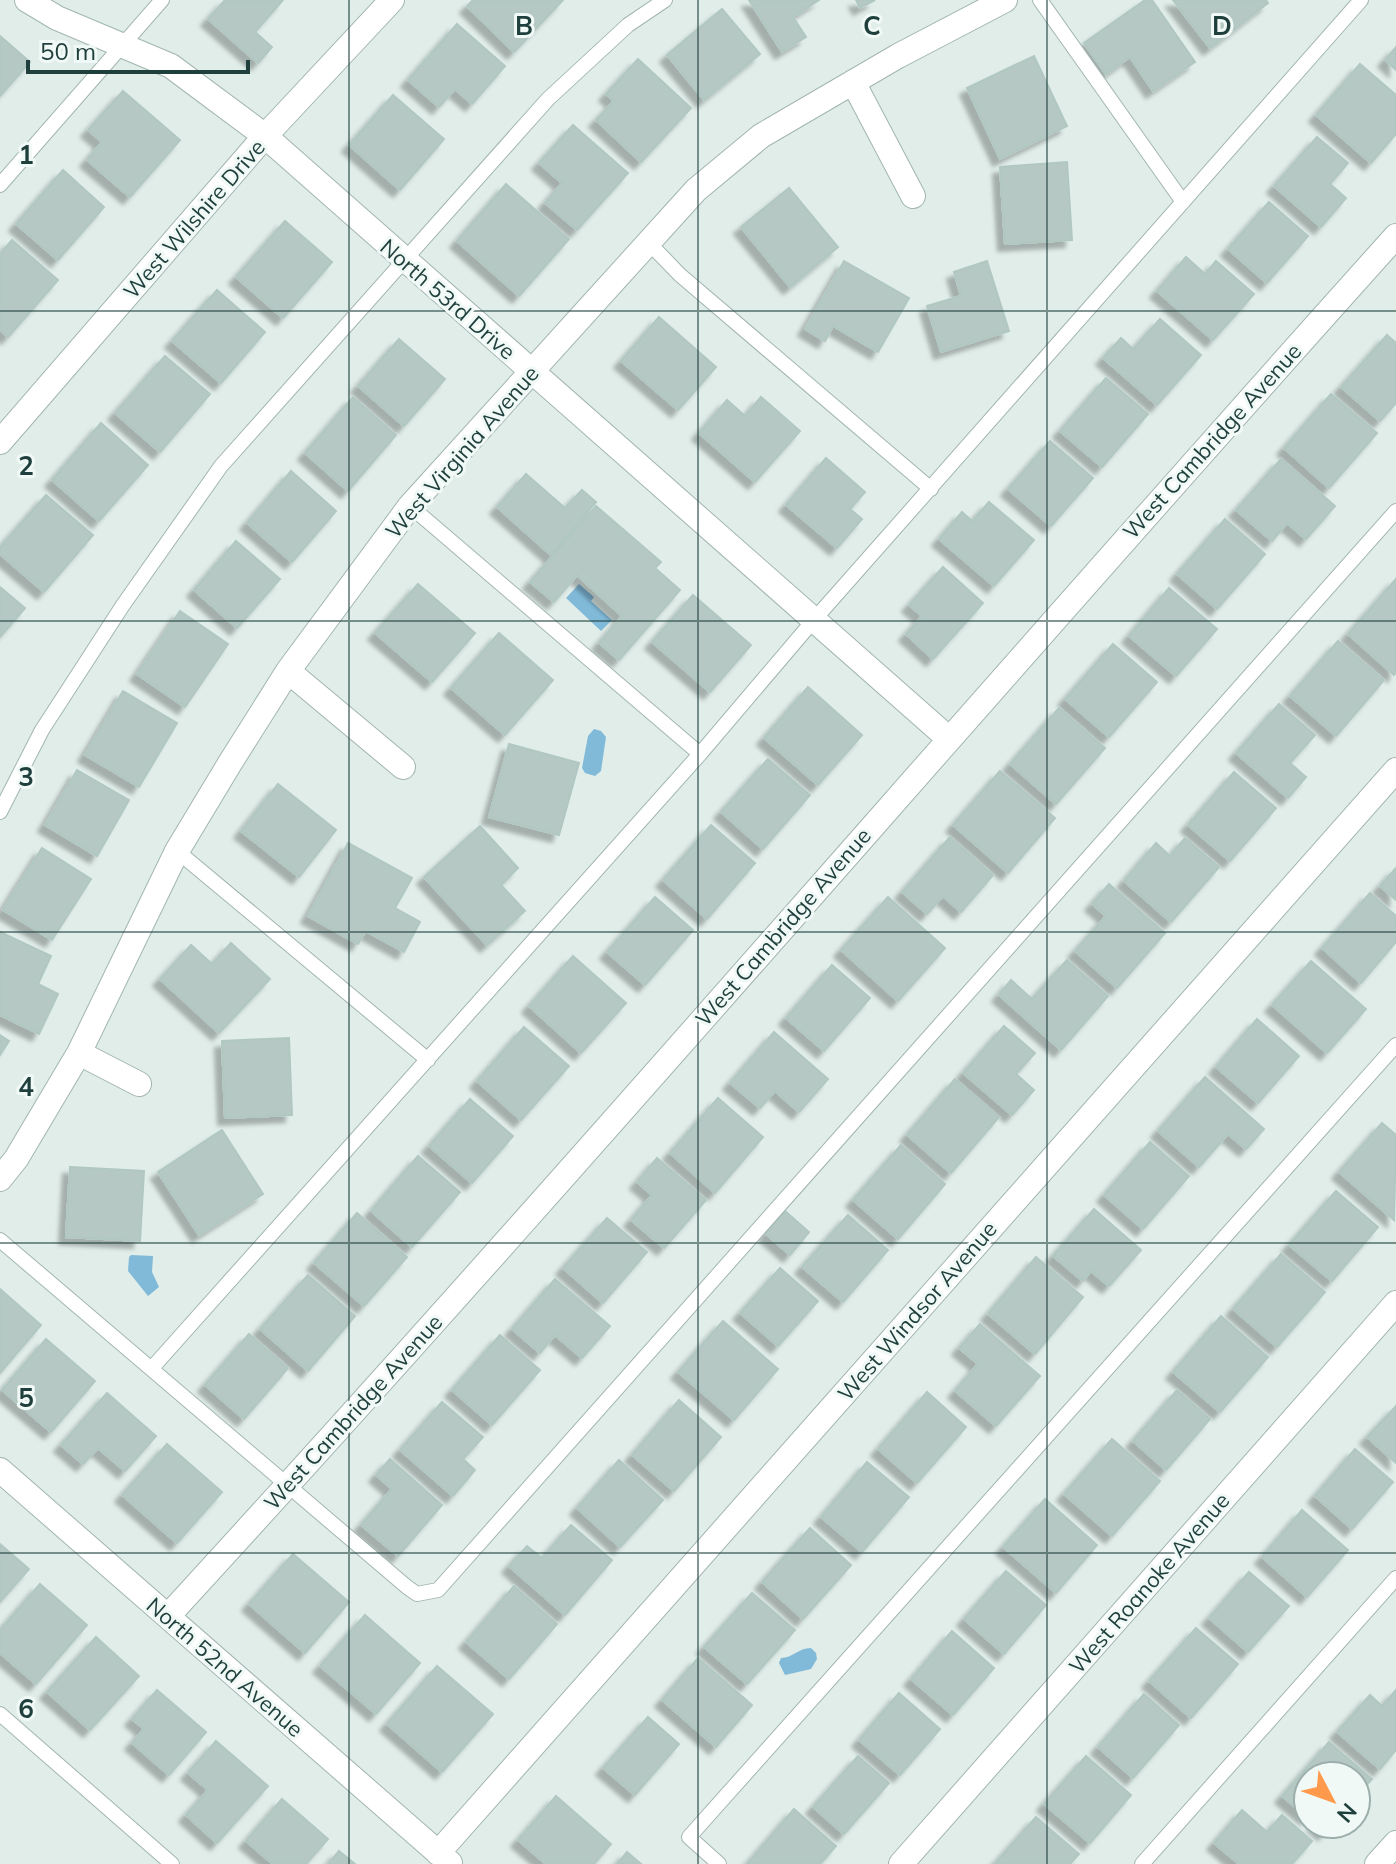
<svg xmlns="http://www.w3.org/2000/svg" width="1396" height="1864" font-family="Mulish,sans-serif">
<style>
.water{fill:#81bad9}
.building{fill:#b5c8c3;stroke:#b1c7c2;stroke-width:2;filter:url(#shadow)}
.lines{fill:none;stroke-linecap:round;stroke-linejoin:round}
.service-casing{stroke:#a2b5b2;stroke-width:16}
.minor-casing{stroke:#a2b5b2;stroke-width:26}
.service{stroke:#fff;stroke-width:14}
.minor{stroke:#fff;stroke-width:24}
.grid{fill:none;stroke:#1e3f3c;stroke-width:2;stroke-opacity:0.55}
.labels{text-anchor:middle;stroke-width:6;stroke-linejoin:round;paint-order:stroke}
.street-label{font-size:22px;fill:#1e3f3c;stroke:#f1f9f6}
.grid-label{font-size:26px;text-anchor:middle;font-weight:bold;fill:#1e3f3c;stroke:#f1f9f6;stroke-width:6;stroke-linejoin:round;paint-order:stroke}
</style>
<defs>
<filter id="shadow"><feDropShadow dx="-7" dy="7" stdDeviation="2" flood-color="#0004"/></filter>
</defs>
<rect width="100%" height="100%" fill="#e0ede9"/>
<path class="water" d="M579,584L594,597L591,601L612,620L601,631L566,598Z
M594,729L601,731L606,737L601,771L595,776L585,773L582,768L588,736Z
M131,1255L153,1256L152,1272L159,1287L148,1296L128,1271L129,1257Z
M811,1648L816,1653L817,1659L811,1669L785,1675L779,1663L781,1658C793,1658 798,1648 811,1648Z"/>
<path class="building" d="M225,0H283L255,32L272,47L258,63L208,19Z
M473,0H563L514,52L467,6Z
M749,0H819L793,17L806,37L782,52Z
M856,0H875L860,8Z
M1145,0H1152L1195,62L1153,91L1130,57L1106,74L1084,43Z
M1173,0H1266L1268,3L1210,48Z
M722,9L760,54L704,100L667,55Z
M457,24L505,66L472,104L455,89L439,107L408,80Z
M0,36L30,62L0,96Z
M1396,47V70L1385,60Z
M1034,56L1067,126L1000,159L967,88Z
M638,59L691,108L641,162L596,120L614,101L606,94Z
M1360,64L1396,95V134L1371,163L1316,115Z
M123,91L180,140L130,197L87,160L102,142L88,130Z
M393,95L444,139L400,190L349,145Z
M573,125L628,173L577,230L545,203L562,183L539,163Z
M1317,137L1348,163L1330,184L1346,198L1321,227L1274,186Z
M1067,162L1072,240L1005,244L1000,167Z
M63,170L104,207L58,260L16,224Z
M506,184L569,239L519,296L457,241Z
M789,188L838,247L790,287L741,227Z
M1269,202L1308,236L1267,283L1228,249Z
M285,221L332,262L283,318L236,277Z
M12,240L58,280L8,337L0,330V254Z
M1186,257L1205,274L1216,261L1254,294L1213,340L1157,291Z
M844,261L909,298L878,352L833,326L825,341L805,329Z
M987,261L1009,331L941,352L927,306L961,296L954,272Z
M217,290L265,332L221,383L172,341Z
M659,317L716,367L678,410L621,361Z
M1160,319L1201,355L1157,405L1103,358L1121,338L1133,349Z
M1387,335L1396,343V403L1380,421L1341,387Z
M399,339L445,379L404,426L358,386Z
M165,356L210,394L160,452L115,413Z
M1106,378L1148,414L1102,467L1060,431Z
M1331,394L1377,433L1329,488L1284,448Z
M353,397L396,435L348,491L305,453Z
M761,397L800,431L755,482L699,433L727,400L745,416Z
M101,423L148,465L99,521L52,480Z
M1050,441L1093,478L1051,526L1008,489Z
M826,458L865,492L850,509L862,519L837,548L786,505Z
M1281,459L1335,506L1306,539L1287,523L1272,541L1236,510Z
M291,471L336,511L292,562L247,523Z
M526,474L565,508L582,490L596,502L551,555L497,507Z
M46,495L93,535L44,592L0,554V547Z
M989,502L1034,540L994,586L939,539L962,512L972,521Z
M596,506L661,562L655,568L680,590L619,660L599,643L622,616L577,575L554,602L530,582Z
M1225,519L1265,554L1217,609L1177,574Z
M236,541L280,579L237,628L194,590Z
M943,567L983,603L933,659L906,634L922,616L909,605Z
M1396,579V672L1394,675L1348,634Z
M418,584L475,633L432,682L375,633Z
M0,587L25,608L0,637Z
M1169,588L1217,629L1176,676L1129,636Z
M693,595L751,645L710,692L652,642Z
M180,611L228,644L185,707L137,674Z
M499,633L553,680L505,735L451,688Z
M1338,641L1384,680L1336,736L1290,696Z
M1113,644L1157,682L1109,737L1065,699Z
M808,687L862,735L818,785L764,738Z
M123,691L177,723L139,787L85,755Z
M1279,704L1315,735L1290,763L1306,777L1288,798L1236,753Z
M1059,708L1105,748L1056,804L1010,764Z
M509,744L579,763L559,835L489,817Z
M768,759L810,795L763,849L721,812Z
M77,770L129,800L97,856L45,825Z
M1000,771L1055,818L1008,873L953,825Z
M1234,772L1276,808L1230,861L1188,825Z
M278,784L336,830L299,877L241,831Z
M711,825L755,863L707,919L663,880Z
M480,826L518,868L501,885L525,911L487,945L424,877Z
M950,837L993,875L961,912L943,896L927,914L902,892Z
M1185,838L1219,867L1171,922L1124,881L1156,843L1170,856Z
M348,843L412,878L395,908L420,922L404,952L366,931L358,944L308,916Z
M42,848L91,879L52,940L3,910Z
M1396,868V900L1380,886Z
M1109,884L1165,933L1117,988L1075,951L1106,916L1092,904Z
M1370,893L1396,916V942L1361,983L1322,948Z
M655,897L693,930L645,985L607,952Z
M888,897L945,948L898,1001L841,950Z
M0,932L51,956L38,984L58,994L39,1034L0,1015Z
M231,943L270,979L219,1033L160,979L191,945L212,964Z
M573,956L626,1003L581,1053L529,1006Z
M1067,960L1108,996L1061,1050L999,995L1011,980L1032,999Z
M1311,961L1366,1009L1327,1053L1272,1005Z
M832,965L870,998L824,1051L786,1018Z
M1257,1019L1299,1056L1258,1103L1216,1067Z
M1004,1026L1035,1053L1016,1074L1034,1090L1012,1115L963,1073Z
M524,1027L569,1066L521,1120L477,1081Z
M774,1032L828,1079L799,1112L775,1091L760,1108L730,1083Z
M0,1035L9,1041L0,1055Z
M289,1038L292,1115L225,1118L222,1041Z
M1205,1077L1264,1129L1246,1149L1228,1134L1199,1167L1158,1131Z
M955,1079L999,1117L951,1173L907,1135Z
M718,1098L763,1137L715,1193L670,1153Z
M470,1099L513,1136L472,1183L429,1146Z
M1382,1123L1396,1135L1394,1220L1339,1172Z
M222,1130L263,1194L199,1235L158,1172Z
M1150,1142L1189,1176L1143,1229L1104,1195Z
M901,1145L945,1184L898,1239L853,1200Z
M418,1156L460,1192L412,1247L371,1211Z
M657,1158L706,1200L664,1248L631,1220L652,1195L637,1182Z
M70,1167L144,1171L140,1241L66,1237Z
M1336,1191L1378,1227L1332,1281L1289,1245Z
M1094,1209L1141,1250L1109,1286L1091,1271L1083,1281L1053,1256Z
M785,1211L809,1232L790,1255L766,1234Z
M357,1213L407,1257L364,1306L314,1263Z
M848,1215L888,1250L843,1302L802,1267Z
M607,1218L647,1252L603,1303L563,1268Z
M1281,1254L1325,1292L1277,1347L1233,1309Z
M1036,1257L1083,1297L1035,1354L988,1314Z
M780,1268L818,1301L778,1346L740,1313Z
M308,1275L355,1316L308,1371L260,1329Z
M555,1279L610,1326L582,1358L555,1335L540,1353L512,1329Z
M0,1289L41,1325L0,1373Z
M1221,1316L1268,1357L1220,1412L1173,1372Z
M723,1321L778,1369L734,1420L678,1372Z
M980,1324L1040,1376L996,1426L955,1391L978,1364L959,1348Z
M249,1334L288,1368L244,1419L205,1385Z
M500,1335L540,1370L492,1425L452,1390Z
M46,1339L95,1381L51,1432L2,1390Z
M1177,1390L1210,1419L1166,1470L1133,1441Z
M927,1392L966,1427L917,1483L878,1449Z
M107,1393L156,1436L125,1471L98,1448L83,1464L61,1445Z
M679,1400L721,1437L674,1491L632,1455Z
M442,1402L483,1437L463,1459L475,1470L453,1496L400,1450Z
M1396,1406V1463L1367,1437Z
M1112,1439L1160,1481L1112,1536L1064,1494Z
M167,1444L222,1492L177,1543L122,1495Z
M1355,1449L1393,1482L1352,1529L1315,1496Z
M390,1459L442,1505L398,1556L361,1525L392,1489L376,1475Z
M619,1460L663,1500L620,1547L577,1508Z
M867,1462L909,1497L862,1552L821,1517Z
M1045,1499L1097,1545L1056,1593L1003,1547Z
M1302,1510L1348,1550L1307,1597L1262,1557Z
M571,1525L612,1560L565,1615L509,1566L527,1546L542,1558Z
M810,1528L851,1565L803,1619L762,1582Z
M0,1544L29,1569L0,1602Z
M293,1554L349,1602L305,1653L249,1604Z
M1006,1571L1046,1605L1004,1654L964,1619Z
M1249,1572L1289,1606L1248,1652L1209,1618Z
M40,1584L87,1625L36,1684L0,1653V1630Z
M514,1586L557,1624L509,1679L466,1642Z
M752,1593L795,1630L747,1684L704,1647Z
M365,1615L420,1663L376,1714L320,1666Z
M1196,1628L1238,1664L1191,1718L1149,1681Z
M952,1631L994,1668L953,1715L911,1679Z
M96,1637L139,1676L90,1730L47,1692Z
M698,1658L752,1705L716,1747L662,1700Z
M437,1666L493,1714L442,1772L387,1724Z
M157,1690L206,1732L169,1775L132,1743L144,1729L132,1719Z
M1396,1690V1750L1380,1769L1337,1732L1370,1695L1382,1706Z
M899,1693L940,1729L900,1775L859,1740Z
M1144,1694L1179,1725L1133,1778L1098,1747Z
M648,1717L679,1744L635,1795L603,1768Z
M216,1741L268,1786L217,1843L186,1815L208,1790L188,1773Z
M1329,1742L1372,1779L1356,1797V1776H1308V1818L1282,1796Z
M858,1756L889,1783L844,1834L813,1807Z
M1086,1756L1131,1795L1090,1843L1044,1804Z
M556,1796L611,1844L594,1864H546L518,1840Z
M282,1799L328,1839L306,1864H273L246,1841Z
M794,1809L836,1846L820,1864H747Z
M1242,1810L1267,1832L1282,1815L1312,1841L1292,1864H1239L1214,1843Z
M1036,1817L1079,1854L1070,1864H998L996,1862Z
M1314,1824H1333L1325,1833Z
M339,1851L355,1864H328Z
M627,1852L641,1864H617Z"/>
<g class="lines">
<defs>
<path id="service" d="M1040,0L1183,202
M0,185L162,0
M649,243L680,275L931,489
M410,506L700,754
M0,812L42,730L123,605L221,466L548,99L628,25L665,0
M177,851L428,1060
M0,1240L407,1587L417,1594L438,1590L1396,511
M152,1368L700,754L813,621L1361,0
M0,1714L172,1864
M719,1864L689,1837L1396,1045
M1142,1864L1396,1578"/>
<path id="minor" d="M27,0L57,18L171,66L265,136L948,738
M853,82L913,196
M0,442L265,136L392,0
M288,671L403,767
M79,1053L139,1084
M0,1179L16,1159L79,1053L177,851L230,763L288,671L410,506L696,190L761,136L898,56L1005,0
M0,1470L450,1863
M168,1616C584,1163 984,694 1396,236
M438,1853L1396,770
M901,1864L1396,1303
M1377,1864L1396,1843"/>
</defs>
<use href="#service" class="service-casing"/>
<use href="#minor" class="minor-casing"/>
<use href="#service" class="service"/>
<use href="#minor" class="minor"/>
</g>
<path class="grid" d="M349,0V1864M698,0V1864M1047,0V1864M0,311H1396M0,621H1396M0,932H1396M0,1243H1396M0,1553H1396"/>
<g class="labels">
<g class="street-label">
<text transform="translate(194 219) rotate(-49)" y="8">West Wilshire Drive</text>
<text transform="translate(448 299) rotate(41)" y="8">North 53rd Drive</text>
<text transform="translate(1212 441) rotate(-48)" y="8">West Cambridge Avenue</text>
<text transform="translate(462 452) rotate(-49)" y="8">West Virginia Avenue</text>
<text transform="translate(783 927) rotate(-49)" y="8">West Cambridge Avenue</text>
<text transform="translate(917 1311) rotate(-49)" y="8">West Windsor Avenue</text>
<text transform="translate(353 1412) rotate(-48)" y="8">West Cambridge Avenue</text>
<text transform="translate(1149 1583) rotate(-49)" y="8">West Roanoke Avenue</text>
<text transform="translate(225 1667) rotate(41)" y="8">North 52nd Avenue</text>
</g>
</g>
<g class="grid-label">
<text x="524" y="35">B</text>
<text x="872" y="35">C</text>
<text x="1222" y="35">D</text>
<text x="26" y="164">1</text>
<text x="26" y="475">2</text>
<text x="26" y="786">3</text>
<text x="26" y="1096">4</text>
<text x="26" y="1407">5</text>
<text x="26" y="1718">6</text>
</g>
<g transform="translate(1332 1800) rotate(131)"><circle r="38" fill="#f1f9f6" stroke="#9dafac" stroke-width="2"/>
<path d="M0-6L14 30L0 20L-14 30Z" fill="#ff994b"/>
<text y="-12" font-size="22" font-weight="bold" text-anchor="middle" fill="#1e3f3c">N</text>
</g>
<path d="M28 60v12h220v-12" fill="none" stroke="#1e3f3c" stroke-width="4"/>
<text x="40" y="60" font-size="24" fill="#1e3f3c" stroke="#f1f9f6" stroke-width="6" paint-order="stroke">50 m</text>
</svg>
